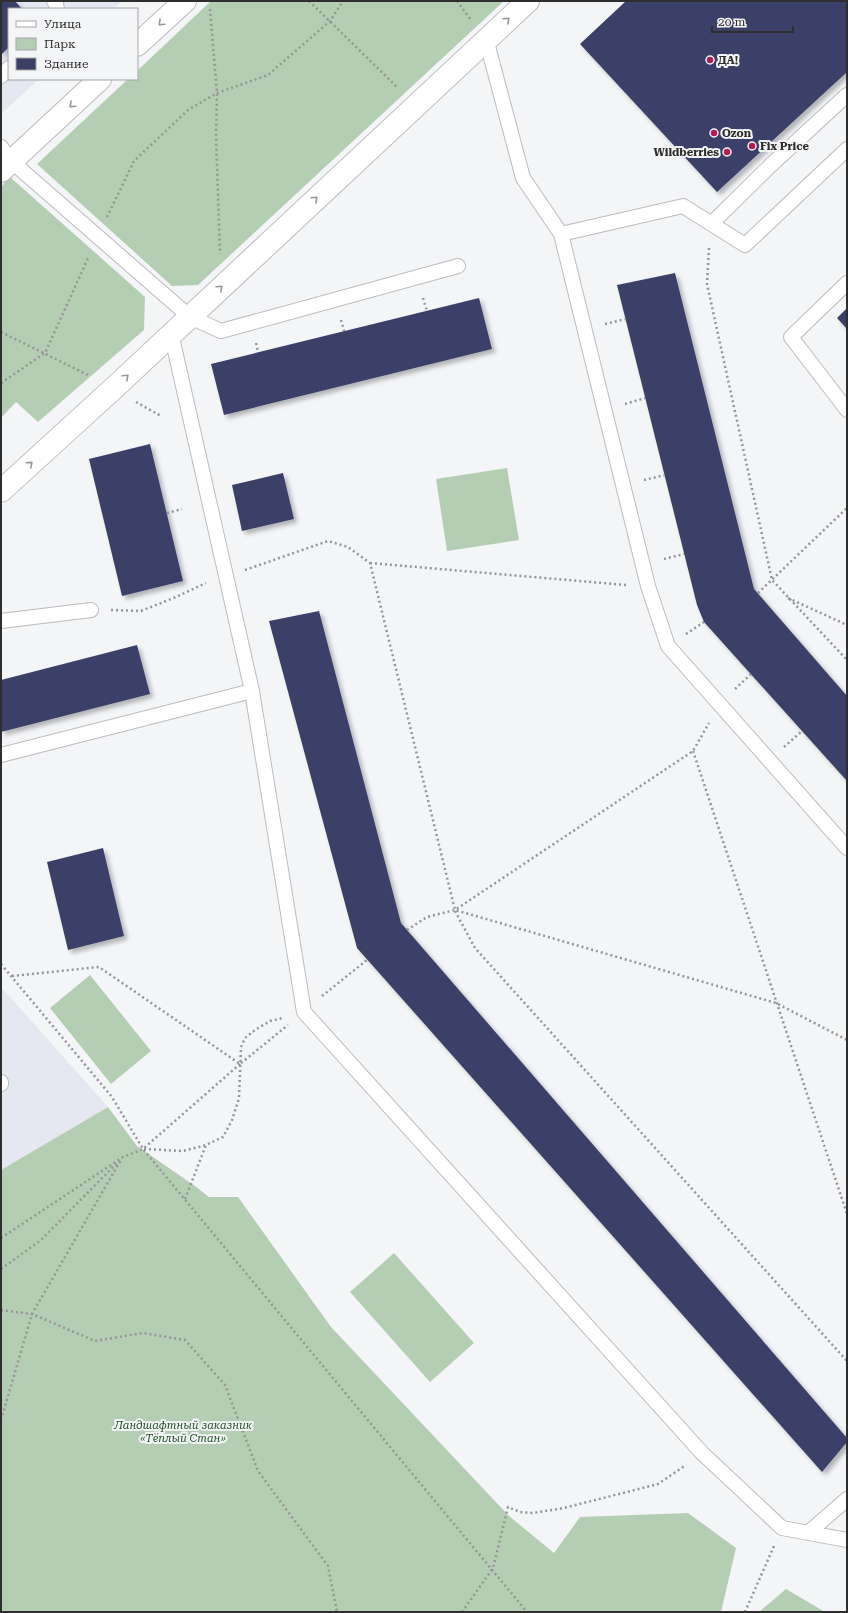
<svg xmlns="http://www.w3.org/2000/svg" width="848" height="1613" font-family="'Roboto Serif',serif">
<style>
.built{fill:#e6e8f1}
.green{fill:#b4ceb3}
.building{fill:#3a4068;filter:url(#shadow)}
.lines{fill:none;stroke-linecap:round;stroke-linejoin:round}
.service-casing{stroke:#bcbcbe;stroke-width:16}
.minor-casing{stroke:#bcbcbe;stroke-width:24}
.path{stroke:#949596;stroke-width:2.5;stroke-dasharray:2 3;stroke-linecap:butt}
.service{stroke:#fff;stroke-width:14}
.minor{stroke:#fff;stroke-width:22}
.oneway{stroke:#969696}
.poi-dot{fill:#af1e50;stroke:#f4f5f7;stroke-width:1.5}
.labels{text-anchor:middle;stroke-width:4;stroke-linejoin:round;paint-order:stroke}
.poi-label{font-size:11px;font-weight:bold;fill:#2e2e2e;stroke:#f4f5f7;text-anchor:start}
.park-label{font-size:11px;font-style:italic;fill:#1c511e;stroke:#f4f5f7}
</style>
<defs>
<filter id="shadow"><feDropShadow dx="3.5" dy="3.5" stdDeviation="2" flood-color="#0004"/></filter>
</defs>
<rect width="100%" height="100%" fill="#f4f5f7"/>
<path class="built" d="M1,1H122L113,9H9V79H39L1,114Z
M1,987L108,1107L1,1170Z"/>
<path class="green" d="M211,1H504L198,285L172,286L37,164L128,79H137V71Z
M10,177L145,297L144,330L38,422L16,402L1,418V187Z
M507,468L519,540L447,551L436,479Z
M90,975L151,1051L111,1084L50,1008Z
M108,1107L137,1146L195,1186L209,1197H238L331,1327L509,1516L554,1553L580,1517L688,1513L736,1548L721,1612H1V1170Z
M394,1253L474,1343L430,1382L350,1292Z
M786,1589L825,1612H759Z"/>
<path class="building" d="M1,1H15L22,9H9V47L1,55Z
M626,1H847V72L717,192L580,44Z
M675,273L754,589L847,696V781L704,622L697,605L617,285Z
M479,298L492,349L224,415L211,364Z
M847,308V329L837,318Z
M150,444L183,581L122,596L89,459Z
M283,473L294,519L242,531L232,485Z
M319,611L401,923L847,1438V1442L822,1472L357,948L269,621Z
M137,645L150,694L1,732V680Z
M103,848L124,936L68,950L47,862Z"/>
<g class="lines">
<defs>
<path id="service" d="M54,1L56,4L57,9
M486,39L523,178L561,234L648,586L668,646L847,848
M1,76L9,68
M1,147L11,161L190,317L221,331L458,266
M711,224L772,164L847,95
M561,234L683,206L745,245L847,149
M847,283L791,337L847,410
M171,333L252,691L304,1012L702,1453L782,1528L847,1540
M1,621L91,610
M1,755L252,691
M1,1082V1084
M808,1533L847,1499"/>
<path id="minor" d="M137,45L185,1
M1,171L100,79
M1,491L114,388L528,1"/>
</defs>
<use href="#service" class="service-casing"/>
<use href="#minor" class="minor-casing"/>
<path class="path" d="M309,1L398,88
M457,1L471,20
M210,9L217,93L216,135L220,254
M107,217L134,161L188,110L217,93L268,75L330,21L343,1
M709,248L707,284L772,580L847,660
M423,298L427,311
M341,320L344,331
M605,324L626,319
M1,332L90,376
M256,343L258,352
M1,383L45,353L89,256
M136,402L161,416
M625,404L645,398
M644,480L665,475
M167,513L182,509
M664,559L684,554
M370,563L626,585
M245,570L328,541L348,547L370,563L455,910L776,1003L847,1040
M758,593L847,508
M788,598L847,625
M111,610L141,611L176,597L206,583
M686,634L704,622
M735,689L751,674
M784,747L802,731
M693,751L847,1214
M455,911L475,948L847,1361
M407,930L427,917L455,910L693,751L709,723
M1,964L112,1097L143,1149L527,1612
M12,976L99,967L240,1064L288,1025
M322,996L367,960
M144,1149L183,1151L206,1145L223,1137L232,1120L239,1098L241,1047L245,1038L255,1030L270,1021L283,1018
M185,1199L206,1145
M1,1238L123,1157L143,1149L240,1064
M1,1269L41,1240L118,1162
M1,1310L32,1314L95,1341L143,1333L185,1340L225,1385L258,1471L328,1566L337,1612
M1,1420L32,1314L122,1158
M462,1612L493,1568L508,1507L520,1512L533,1513L564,1508L658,1484L686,1465
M745,1612L774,1546"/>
<use href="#service" class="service"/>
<use href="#minor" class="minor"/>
</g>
<defs><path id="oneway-chevron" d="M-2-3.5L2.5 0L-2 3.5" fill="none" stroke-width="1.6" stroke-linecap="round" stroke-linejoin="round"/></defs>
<g class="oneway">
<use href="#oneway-chevron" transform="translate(507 20) rotate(-43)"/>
<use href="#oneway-chevron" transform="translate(161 23) rotate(137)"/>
<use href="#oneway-chevron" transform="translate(72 105) rotate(137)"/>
<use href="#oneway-chevron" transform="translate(315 199) rotate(-43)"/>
<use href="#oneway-chevron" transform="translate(220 288) rotate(-43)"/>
<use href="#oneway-chevron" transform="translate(126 377) rotate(-43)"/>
<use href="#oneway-chevron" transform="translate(30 464) rotate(-42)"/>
</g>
<g class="poi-dot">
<circle cx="710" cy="60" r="4"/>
<circle cx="714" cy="133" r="4"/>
<circle cx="752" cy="146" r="4"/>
<circle cx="727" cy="152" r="4"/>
</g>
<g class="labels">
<g class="poi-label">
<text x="718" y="64">ДА!</text>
<text x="722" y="137">Ozon</text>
<text x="760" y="150">Fix Price</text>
<text x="719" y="156" text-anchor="end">Wildberries</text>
</g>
<g class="park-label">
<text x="183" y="1429">Ландшафтный заказник<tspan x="183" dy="13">«Тёплый Стан»</tspan></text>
</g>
</g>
<rect width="848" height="1613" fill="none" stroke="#2e2e2e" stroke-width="4"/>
<rect x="8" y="8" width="130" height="72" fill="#f4f5f7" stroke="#a5a5a7"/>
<rect x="16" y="21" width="20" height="6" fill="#ffffff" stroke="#a5a5a7"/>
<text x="44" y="28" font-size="12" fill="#2e2e2e">Улица</text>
<rect x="16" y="38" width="20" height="12" fill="#b4ceb3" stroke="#a5a5a7"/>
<text x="44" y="48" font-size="12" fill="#2e2e2e">Парк</text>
<rect x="16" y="58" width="20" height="12" fill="#3a4068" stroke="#a5a5a7"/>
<text x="44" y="68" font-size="12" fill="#2e2e2e">Здание</text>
<path d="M712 26v6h81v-6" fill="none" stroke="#2e2e2e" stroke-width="2"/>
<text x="718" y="26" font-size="12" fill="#2e2e2e" stroke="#f4f5f7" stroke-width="3" paint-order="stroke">20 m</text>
</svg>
